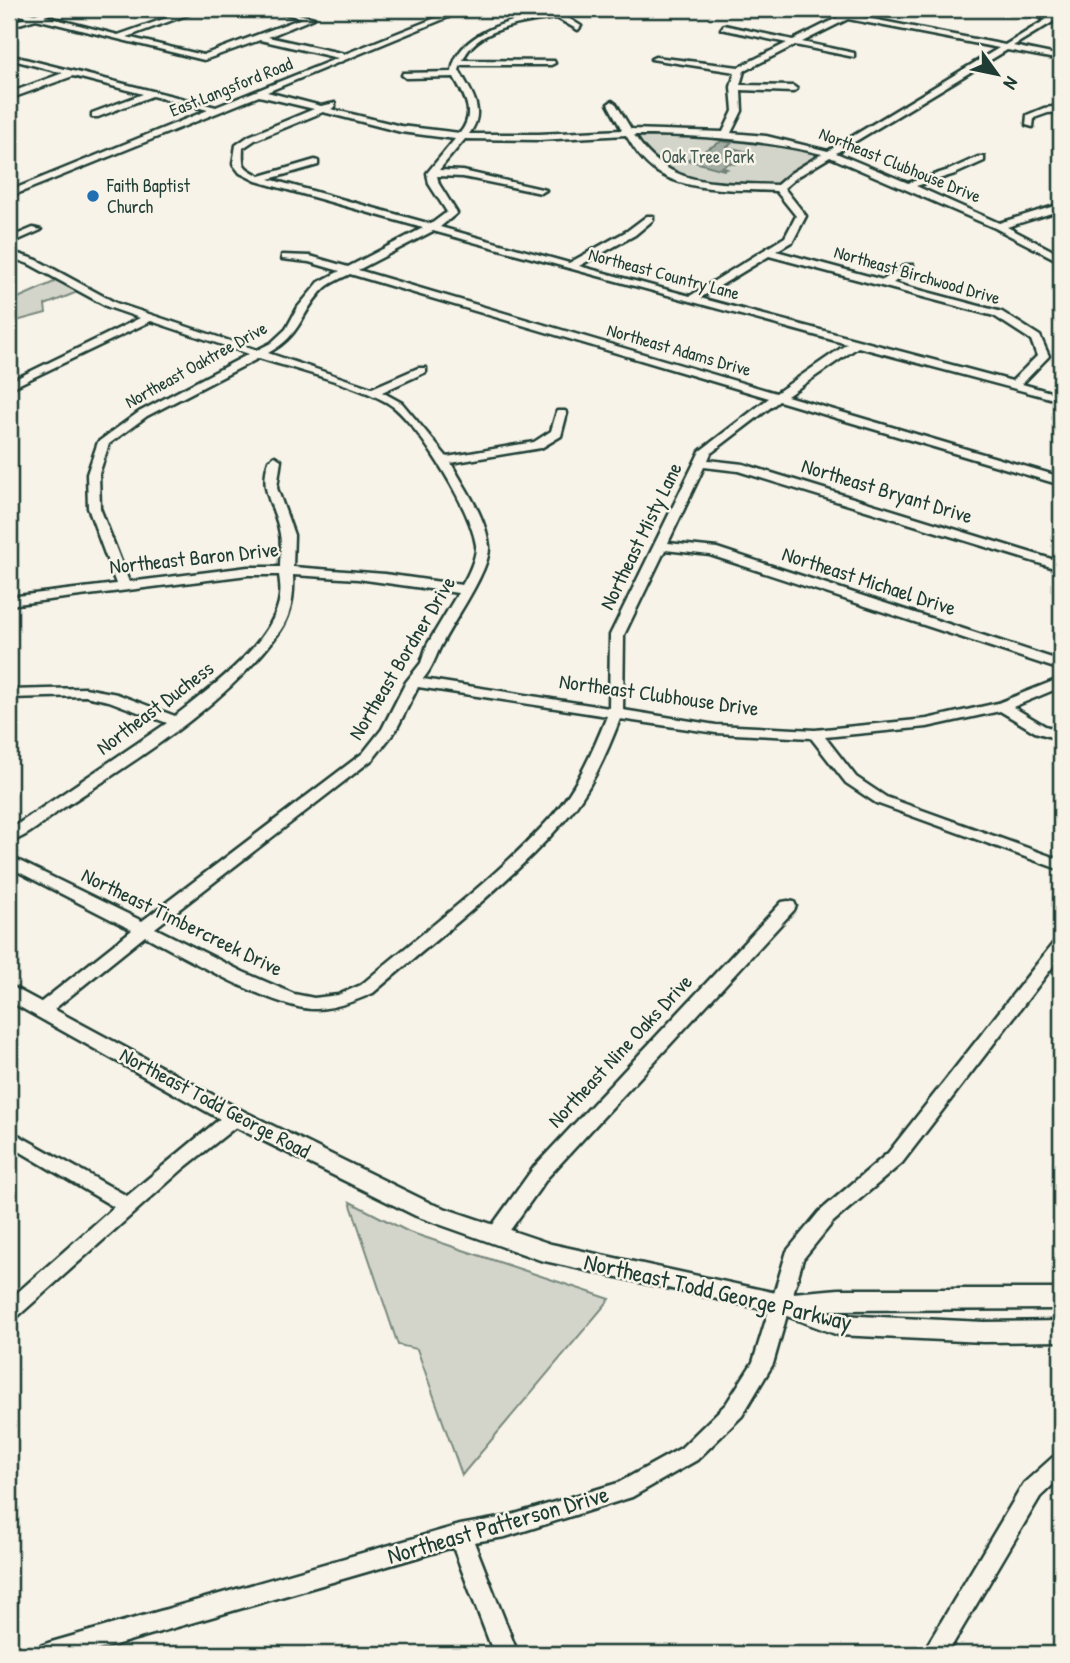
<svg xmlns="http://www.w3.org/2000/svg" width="1070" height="1663" font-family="'Patrick Hand',sans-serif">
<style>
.green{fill:#d3d5ca;stroke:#79897f;stroke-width:2}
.water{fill:#a4ada3;stroke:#6f8077;stroke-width:2}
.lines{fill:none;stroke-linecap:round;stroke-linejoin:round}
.minor-casing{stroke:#1f3d34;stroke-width:5}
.major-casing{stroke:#1f3d34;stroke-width:5}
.minor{fill:#f7f3e8;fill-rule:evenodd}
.major{fill:#f7f3e8;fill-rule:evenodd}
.poi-dot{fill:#1f6fb2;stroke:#f7f3e8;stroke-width:2.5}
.labels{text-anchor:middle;stroke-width:5;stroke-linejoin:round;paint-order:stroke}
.far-street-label{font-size:18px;fill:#1f3d34;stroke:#f7f3e8}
.far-park-label{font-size:18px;fill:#435b52;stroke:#f7f3e8}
.far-poi-label{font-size:18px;fill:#1f3d34;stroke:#f7f3e8;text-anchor:start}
.street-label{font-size:21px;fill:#1f3d34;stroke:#f7f3e8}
.near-street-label{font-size:24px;fill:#1f3d34;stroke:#f7f3e8}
</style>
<rect width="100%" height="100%" fill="#f7f3e8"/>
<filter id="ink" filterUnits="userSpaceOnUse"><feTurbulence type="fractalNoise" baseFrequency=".0143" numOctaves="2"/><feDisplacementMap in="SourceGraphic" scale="14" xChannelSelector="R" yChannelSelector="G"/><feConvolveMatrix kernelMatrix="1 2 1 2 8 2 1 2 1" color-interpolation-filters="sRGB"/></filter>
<g filter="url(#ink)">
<path class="green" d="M641,134L750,138L821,154C815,161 785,183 777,184C751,188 675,180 655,163C648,157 642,144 638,136Z
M61,279L80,291L45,305L46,313L9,323V302Z
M350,1202L409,1232L610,1299L462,1475L417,1349L398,1345Z"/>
<path class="water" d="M722,141L732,143L727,147L753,153L735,164L729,163L722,167L727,169L724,170L687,160Z"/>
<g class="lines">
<defs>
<path id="minor" d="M9,9L35,14L52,9H63L44,16L118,35L192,9H203L127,37L203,55L302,18L266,9H279L314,18L268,37L345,54L458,9H468L267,92L321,106L335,103V107L331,109L401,126L460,133C476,113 465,97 454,77L406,78L402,75L403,73L452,72C458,18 563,9 609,9L565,16L581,26L578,30L557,18C527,22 476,27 463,60L554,61L555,63L551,65H461L459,70C471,92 487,111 469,134H539L622,130L608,104L612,101L616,104L631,129L723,132L733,111L731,87L735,72L651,59L655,57L739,67L787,43L721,29L724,25L793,40L839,17L806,9H821L1005,45L1047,19L1002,9L1053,15L1061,12V17L1013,46L1061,56V60L1007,50L836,153L908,183L949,170L978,157H984V161L955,174L916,186L999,223L1061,204V210L1007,227L1061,255V262L995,228L830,157L797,177L784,188L806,216L793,241L776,251L883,280L905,265H913V269L893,283L1002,312L1040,336L1049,356L1022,384L1061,395V401L858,347L787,396L1061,477V485L779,401L711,453L708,460L743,464L1061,562V570L738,471L704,467L668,543L717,548L1061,661V670L710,555L665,550L624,635L623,710L716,725L815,730L927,719L998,703L1061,678V687L1013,707L1045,726L1061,731V740L1035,732L1000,711L927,727L825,737L856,777L886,797L1061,860V870L876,803L846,783L811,738L716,733L620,719C606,755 590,792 564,821C508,885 437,938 373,993C355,1001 337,1008 317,1009C279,1012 181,955 145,936L48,1014H36L33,1010L36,1006L132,930L9,867V856L142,921L363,753L382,729L406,682L421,663L427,645L458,593L358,579L293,575C294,595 292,614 280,631C228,704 137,759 63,808C47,819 27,838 9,842V830L167,723L109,701L85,696L9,698V690L85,688L117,694L175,716C209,689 275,642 280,596C281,589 280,582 279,575H248L9,605V597L116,584L88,508L87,474L98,442L139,412L249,354L151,321L9,389V382L140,318L108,307L29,264L9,257V251L37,260L116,303L257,350L271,343L286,329L298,307L319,282L340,271L309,262L282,259V255L310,256L348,267L423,228L256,181L240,173L233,164L236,145L249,136L314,109L259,96L9,197V191L208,110L152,96L98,117H92V113L143,94L73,76L9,99V93L63,73L9,59V55L216,107L338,58L260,40L204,60L36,19L9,27V23L27,17L9,12ZM848,19L999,48L828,151L766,136L731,133L742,111L741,90L793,92L797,89L793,86L740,85L744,71L795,45L854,57V53L802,42ZM323,112L401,132L455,139L427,173L429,184L447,212L431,224L269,179L318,165V161L315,160L260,176C243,167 242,167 243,148L255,140ZM626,135C633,147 641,160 653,169C685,193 738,189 776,191L796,216L785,237L690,296L579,266L635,235L653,220V216H647L627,231L569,263L440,227L457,213L439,184L437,176L463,177L541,193L546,190L463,171L439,170L465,139L539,140ZM634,135C698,135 760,139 822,154L791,173L777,185C718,182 670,190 634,135ZM433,231L847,344L776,393L358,270ZM769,256L994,316L1031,340L1037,356L1012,381L700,298ZM350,274L769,398L700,451L610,635L609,708L423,679C434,666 435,656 443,642C454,620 491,569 489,546C486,517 465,488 451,463L541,448L561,436L567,413L565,411H557L551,431L534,442L447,457L402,403L382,392L426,372V368H418L372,388L268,353C303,335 300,311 326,287C332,282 342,278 350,274ZM259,358C290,368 373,389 395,408C423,433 470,508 476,545C477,556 468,576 462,585L385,574L293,567L294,535L277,488L281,460L275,456L269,460C258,492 275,504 280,534C282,545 280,556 280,567H248L129,582L100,508L99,474L109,444L147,416ZM418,687L607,716C593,751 578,786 553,815C497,878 425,930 361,985L338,995L314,998L294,994L243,972L155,928L373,759L396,730Z
M1061,106V112L1048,113L1034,118L1033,127L1026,125L1027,115L1044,108Z
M33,228L41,230L9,244V238Z
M788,901L794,902L796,906L794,910L548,1177L503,1240L496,1242L489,1240L486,1235L489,1230L534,1167L782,902Z
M1061,940V956L902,1163L833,1222L803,1259L773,1364L742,1416L697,1460L632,1497L505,1537L474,1542L518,1654H494L453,1547L84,1654H36L40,1646L48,1643L460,1525L505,1517L618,1483L681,1448L726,1404L753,1362L787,1251L819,1212L888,1153L1055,941Z
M235,1110L242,1112L244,1117L242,1122L184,1168L16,1318L9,1320V1300L114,1207L9,1145V1130L127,1196L228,1112Z
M1061,1454V1477L1040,1497L947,1654H922L1024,1483L1053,1457Z"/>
<path id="major" d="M9,985L243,1111L432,1204L551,1244L781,1294L839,1289H1061V1309L824,1310L839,1315L984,1322L1061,1321V1341L984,1342L838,1335L776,1312L540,1260L416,1216L227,1123L9,1001Z"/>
</defs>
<use href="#minor" class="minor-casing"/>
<use href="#major" class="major-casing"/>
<use href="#minor" class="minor"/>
<use href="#major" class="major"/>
</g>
</g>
<circle class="poi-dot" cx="93" cy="196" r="7"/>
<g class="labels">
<g class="far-street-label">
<text transform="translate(231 87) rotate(-22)" y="6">East Langsford Road</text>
<text transform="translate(900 165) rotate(22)" y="6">Northeast Clubhouse Drive</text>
<text transform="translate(664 274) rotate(15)" y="6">Northeast Country Lane</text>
<text transform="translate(917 275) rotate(16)" y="6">Northeast Birchwood Drive</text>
<text transform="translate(679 350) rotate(16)" y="6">Northeast Adams Drive</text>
<text transform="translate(196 365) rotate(-29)" y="6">Northeast Oaktree Drive</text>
</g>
<g class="far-park-label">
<text x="708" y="163">Oak Tree Park</text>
</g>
<g class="far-poi-label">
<text x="107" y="192">Faith Baptist<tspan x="107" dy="21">Church</tspan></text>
</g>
<g class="street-label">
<text transform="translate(887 491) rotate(17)" y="7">Northeast Bryant Drive</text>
<text transform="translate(641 536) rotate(-64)" y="7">Northeast Misty Lane</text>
<text transform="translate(194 558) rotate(-6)" y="7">Northeast Baron Drive</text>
<text transform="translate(869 581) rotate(18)" y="7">Northeast Michael Drive</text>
<text transform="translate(402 658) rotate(-59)" y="7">Northeast Bordner Drive</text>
<text transform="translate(659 695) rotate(8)" y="7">Northeast Clubhouse Drive</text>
<text transform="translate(155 708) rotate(-37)" y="7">Northeast Duchess</text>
<text transform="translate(182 922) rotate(26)" y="7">Northeast Timbercreek Drive</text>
<text transform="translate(620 1051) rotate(-47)" y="7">Northeast Nine Oaks Drive</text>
<text transform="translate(215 1103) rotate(28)" y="7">Northeast Todd George Road</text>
</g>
<g class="near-street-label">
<text transform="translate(718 1292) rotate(13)" y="8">Northeast Todd George Parkway</text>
<text transform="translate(498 1525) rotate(-16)" y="8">Northeast Patterson Drive</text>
</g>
</g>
<rect width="1070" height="1663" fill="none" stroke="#f7f3e8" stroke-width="35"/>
<rect x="18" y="18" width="1035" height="1628" fill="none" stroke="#1f3d34" stroke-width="2.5" filter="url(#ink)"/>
<g transform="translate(997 74) rotate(123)" stroke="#f7f3e8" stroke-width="5" paint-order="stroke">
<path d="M0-5L12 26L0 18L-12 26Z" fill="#1f3d34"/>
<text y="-10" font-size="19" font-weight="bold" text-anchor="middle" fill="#1f3d34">N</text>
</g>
</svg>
